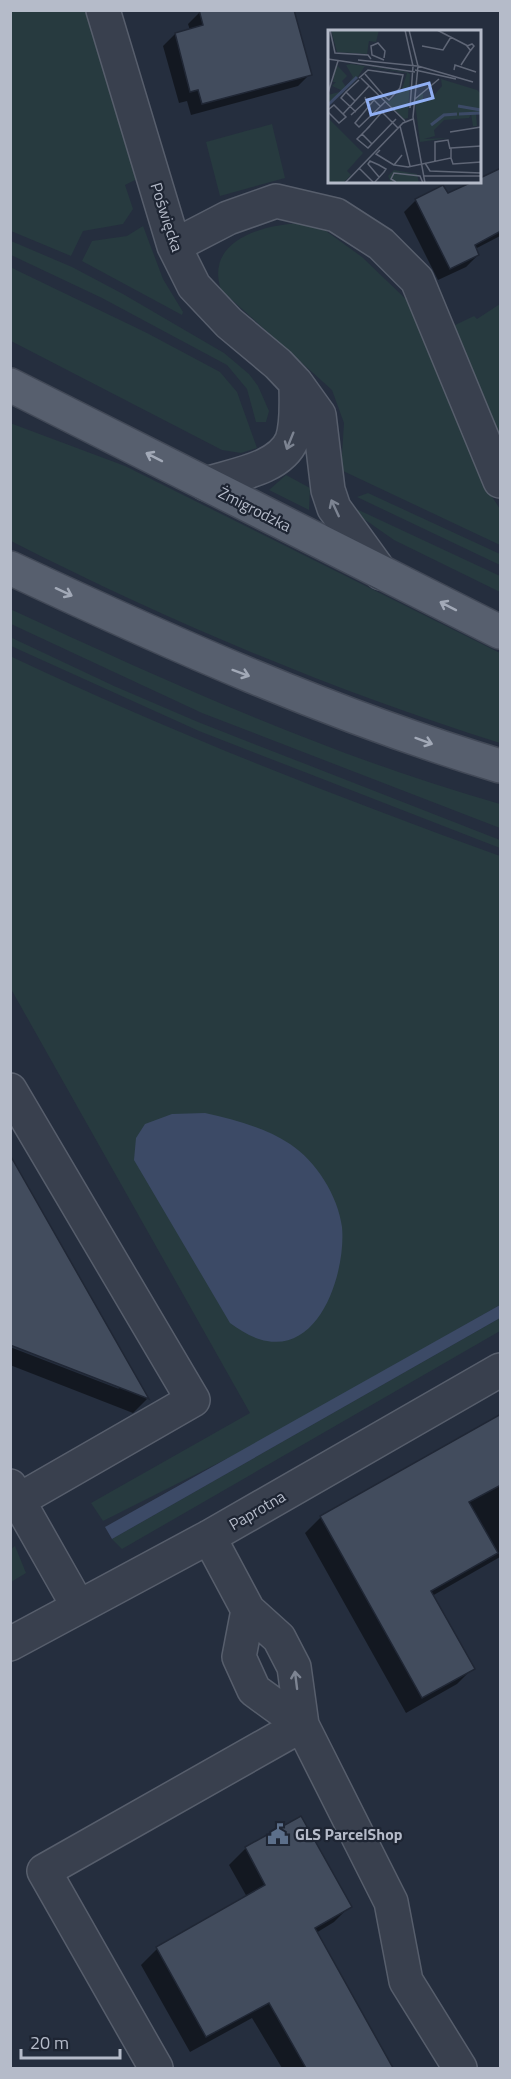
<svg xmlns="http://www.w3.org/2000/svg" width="511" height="2079" font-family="'Titillium Web',sans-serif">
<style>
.green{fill:#273a3f}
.water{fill:#3c4a66}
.shadow{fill:#0007}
.building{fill:#424c5d;stroke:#202735;stroke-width:1.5}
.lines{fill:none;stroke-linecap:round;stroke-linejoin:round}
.minor-casing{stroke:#575e6c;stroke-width:36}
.major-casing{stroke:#424957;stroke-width:36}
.minor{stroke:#39404e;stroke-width:33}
.major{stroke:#575f6e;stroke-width:33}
.oneway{stroke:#7d8492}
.oneway2{stroke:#a2a9b7}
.labels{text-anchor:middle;stroke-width:4.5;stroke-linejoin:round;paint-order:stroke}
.street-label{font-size:16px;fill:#b5bbc9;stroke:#1e2533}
.poi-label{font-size:16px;font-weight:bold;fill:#b5bbc9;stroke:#1e2533;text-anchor:start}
.inset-river{fill:none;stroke:#3c4a66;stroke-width:3}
.inset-road{fill:none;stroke:#5f6676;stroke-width:1.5}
.view{fill:#90aff3;fill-opacity:0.15;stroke:#90aff3;stroke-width:3}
.inset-edge{fill:none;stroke:#b5bbc9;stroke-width:3}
</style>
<rect width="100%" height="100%" fill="#252e3e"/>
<path class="green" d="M10,11H88L137,179L125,185L133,209L123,224L83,231L71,256L11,231Z
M272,124L285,178L220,196L206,142Z
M303,223L326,231L362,257L413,306L487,489L500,509V545L341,470L344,423L332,390L221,290C204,239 266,224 303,223Z
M143,226L163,279L183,312L182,315L82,261L92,241L127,236Z
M11,241L72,267L123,294L224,353L249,374L258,386L269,411L266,422H256L247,389L227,365L102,298L11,255Z
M10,267L147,333L220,372L237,392L257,448L241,453L222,450L11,341Z
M500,304V443L453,326L474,316L477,319Z
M10,423L125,466L500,653V743C331,690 168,621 11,541Z
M286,475L310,488L309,510L269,490Z
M368,493L500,554V565L357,497Z
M350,506L500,576V592L394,540L354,512Z
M10,609C170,683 331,756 500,804V828L202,713L11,624Z
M10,637L114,686L198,722L500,840V848L199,731L11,646Z
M10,656C170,732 334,796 500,856V1305L264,1440L103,1521L91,1503L250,1413L11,989Z
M500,1318V1331L122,1549L112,1539Z
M15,1546L26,1573L11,1582V1549Z"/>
<path class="water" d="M205,1113C235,1120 264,1127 290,1144C316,1161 338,1196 342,1227C346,1269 322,1351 267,1341C254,1339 241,1331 230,1323L134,1160L136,1138L145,1124L172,1114Z
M500,1305V1318L112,1539L105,1527Z"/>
<path class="shadow" d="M200,12L310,74L298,86L191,115L187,101L179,103L163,46L175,34L190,30L188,24Z
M500,169V236L475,249L478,255L466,267L438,280L404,212L416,200L448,195Z
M10,1158L147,1399L133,1413L10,1365V1347L119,1389Z
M500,1416V1557L432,1596L473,1668L457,1684L406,1713L305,1533L321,1517Z
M300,1818L350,1906L334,1922L316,1933L392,2068H282L252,2018L190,2052L141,1965L157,1949L247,1897L229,1865L245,1849Z"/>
<path class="building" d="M199,10H294L312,75L202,104L198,90L190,92L175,33L203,25Z
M501,168V231L475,245L479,255L450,269L415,199L443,185L448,193L472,182H480V178Z
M10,1155L149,1399L10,1345Z
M501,1414V1485L469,1502L498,1553L431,1591L475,1669L422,1698L320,1516Z
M301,1816L352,1907L315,1928L393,2068H306L269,2003L206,2037L156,1947L265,1885L245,1847Z"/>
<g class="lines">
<defs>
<path id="minor" d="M103,10L174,246L194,286L229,323L278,364L296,383L319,415L328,490L334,508L381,573
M174,246L228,218L276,201L336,215L381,244L417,280L500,481
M206,484C233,475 280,469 292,440C298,423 296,401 296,383
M10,1090L193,1400L19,1500
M10,1486L78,1606
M209,1537L248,1610L279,1638L294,1667L302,1725L391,1902L406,1981L460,2068
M248,1610L239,1657L254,1690L302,1725
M10,1644L209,1537L500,1370
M156,2068L44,1871L302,1725"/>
<path id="major" d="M10,385L500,632
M10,568C170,643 331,715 500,766"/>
</defs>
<use href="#minor" class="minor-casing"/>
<use href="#major" class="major-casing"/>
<use href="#minor" class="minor"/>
<use href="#major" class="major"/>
</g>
<defs><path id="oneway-shaft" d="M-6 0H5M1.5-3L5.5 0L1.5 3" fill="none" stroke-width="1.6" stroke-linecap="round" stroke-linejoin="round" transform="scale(1.5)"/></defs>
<g class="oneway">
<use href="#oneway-shaft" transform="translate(290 441) rotate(112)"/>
<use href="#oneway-shaft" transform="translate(335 508) rotate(-115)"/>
<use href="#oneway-shaft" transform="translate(296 1680) rotate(-97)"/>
</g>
<g class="oneway2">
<use href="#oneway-shaft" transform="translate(154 457) rotate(-153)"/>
<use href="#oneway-shaft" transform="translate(64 592) rotate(25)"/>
<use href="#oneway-shaft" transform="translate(448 606) rotate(-153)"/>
<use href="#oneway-shaft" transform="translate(241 673) rotate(20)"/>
<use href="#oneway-shaft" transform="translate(424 741) rotate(20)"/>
</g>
<defs>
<symbol id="civic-bare" viewBox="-9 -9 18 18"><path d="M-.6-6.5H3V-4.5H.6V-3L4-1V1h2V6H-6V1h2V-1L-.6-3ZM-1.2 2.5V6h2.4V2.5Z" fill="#5c6f8a" stroke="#1e2533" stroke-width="2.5" paint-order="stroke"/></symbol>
</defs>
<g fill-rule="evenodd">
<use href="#civic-bare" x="263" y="1819" width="30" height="30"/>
</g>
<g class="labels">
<g class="street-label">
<text transform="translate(167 217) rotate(72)" y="6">Poświęcka</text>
<text transform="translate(255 509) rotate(27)" y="6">Żmigrodzka</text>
<text transform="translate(257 1510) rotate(-30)" y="6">Paprotna</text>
</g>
<g class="poi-label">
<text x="295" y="1840">GLS ParcelShop</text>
</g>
</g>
<g transform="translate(328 30)">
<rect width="153" height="153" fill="#252e3e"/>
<path d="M3,0H51L48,12L41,11L39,24L9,22ZM9,32L79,42L82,44L80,88L76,89L56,69L61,72L74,59L79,43L47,38L37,36L27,51L0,76V65L15,61L4,56L8,52H5L8,34L19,46L14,51L18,57L25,47L18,35L23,34ZM113,49L149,60L153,64V83L148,84L149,96H145L143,84L141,88L116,90L106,100L107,106L96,109L120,108L92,112L87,72L95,61V69L99,72L103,69L114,56ZM0,88L35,123L19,141L23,145L15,153H0ZM66,140L89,144L91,153H63L60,146Z" fill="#273a3f"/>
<path class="inset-river" d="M0,75L29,47M130,76L153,80M131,84L153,83M103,95L116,85L129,84"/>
<path class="inset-road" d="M2,0L7,23L40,25L43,29M77,0L85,36L82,78M81,0L90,36L85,87L97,153M109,0L140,16M94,16L115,20L123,7M56,28L57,21L50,13L43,16L44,25L56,30M0,29L87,42M30,30L89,36M133,35L142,21L143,20L146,16L144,14L139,16L143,21M90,36L145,52M87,40L128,49M126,40L127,35L148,42M37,44L56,66M31,48L40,40L75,45L72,58L61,70L56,66M33,48L77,91M18,62L13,68L28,82M0,63L10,31M87,69L111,49M27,71L18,62L31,50M52,76L46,70L27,93L31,97L57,72M0,80L6,75L18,87L11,93L0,82M15,84L41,56M23,85L38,71L37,67M42,96L34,104L44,114M72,96L82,136M38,100L54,82L70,98M122,102L153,97M34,104L29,109L40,118L68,89M52,120L48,124L66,135M74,125L66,135L80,137L123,128V118L153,116M123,128L125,134L153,132M107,131V112L120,110L122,119M97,133L102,141L153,143M31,138L46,153L56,142L58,139L51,135L42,131L40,134L51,147M96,146H153M68,152L63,149L66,143L92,146L95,153M17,153L75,93L85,89"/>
<path class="view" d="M101,53L105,68L43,85L39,70Z"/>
<rect width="153" height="153" class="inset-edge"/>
</g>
<rect width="511" height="2079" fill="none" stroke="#b5bbc9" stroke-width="24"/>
<path d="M21 2049v9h99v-9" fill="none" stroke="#b5bbc9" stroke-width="3"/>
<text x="30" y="2049" font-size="18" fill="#b5bbc9" stroke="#1e2533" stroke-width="4.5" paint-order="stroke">20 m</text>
</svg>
